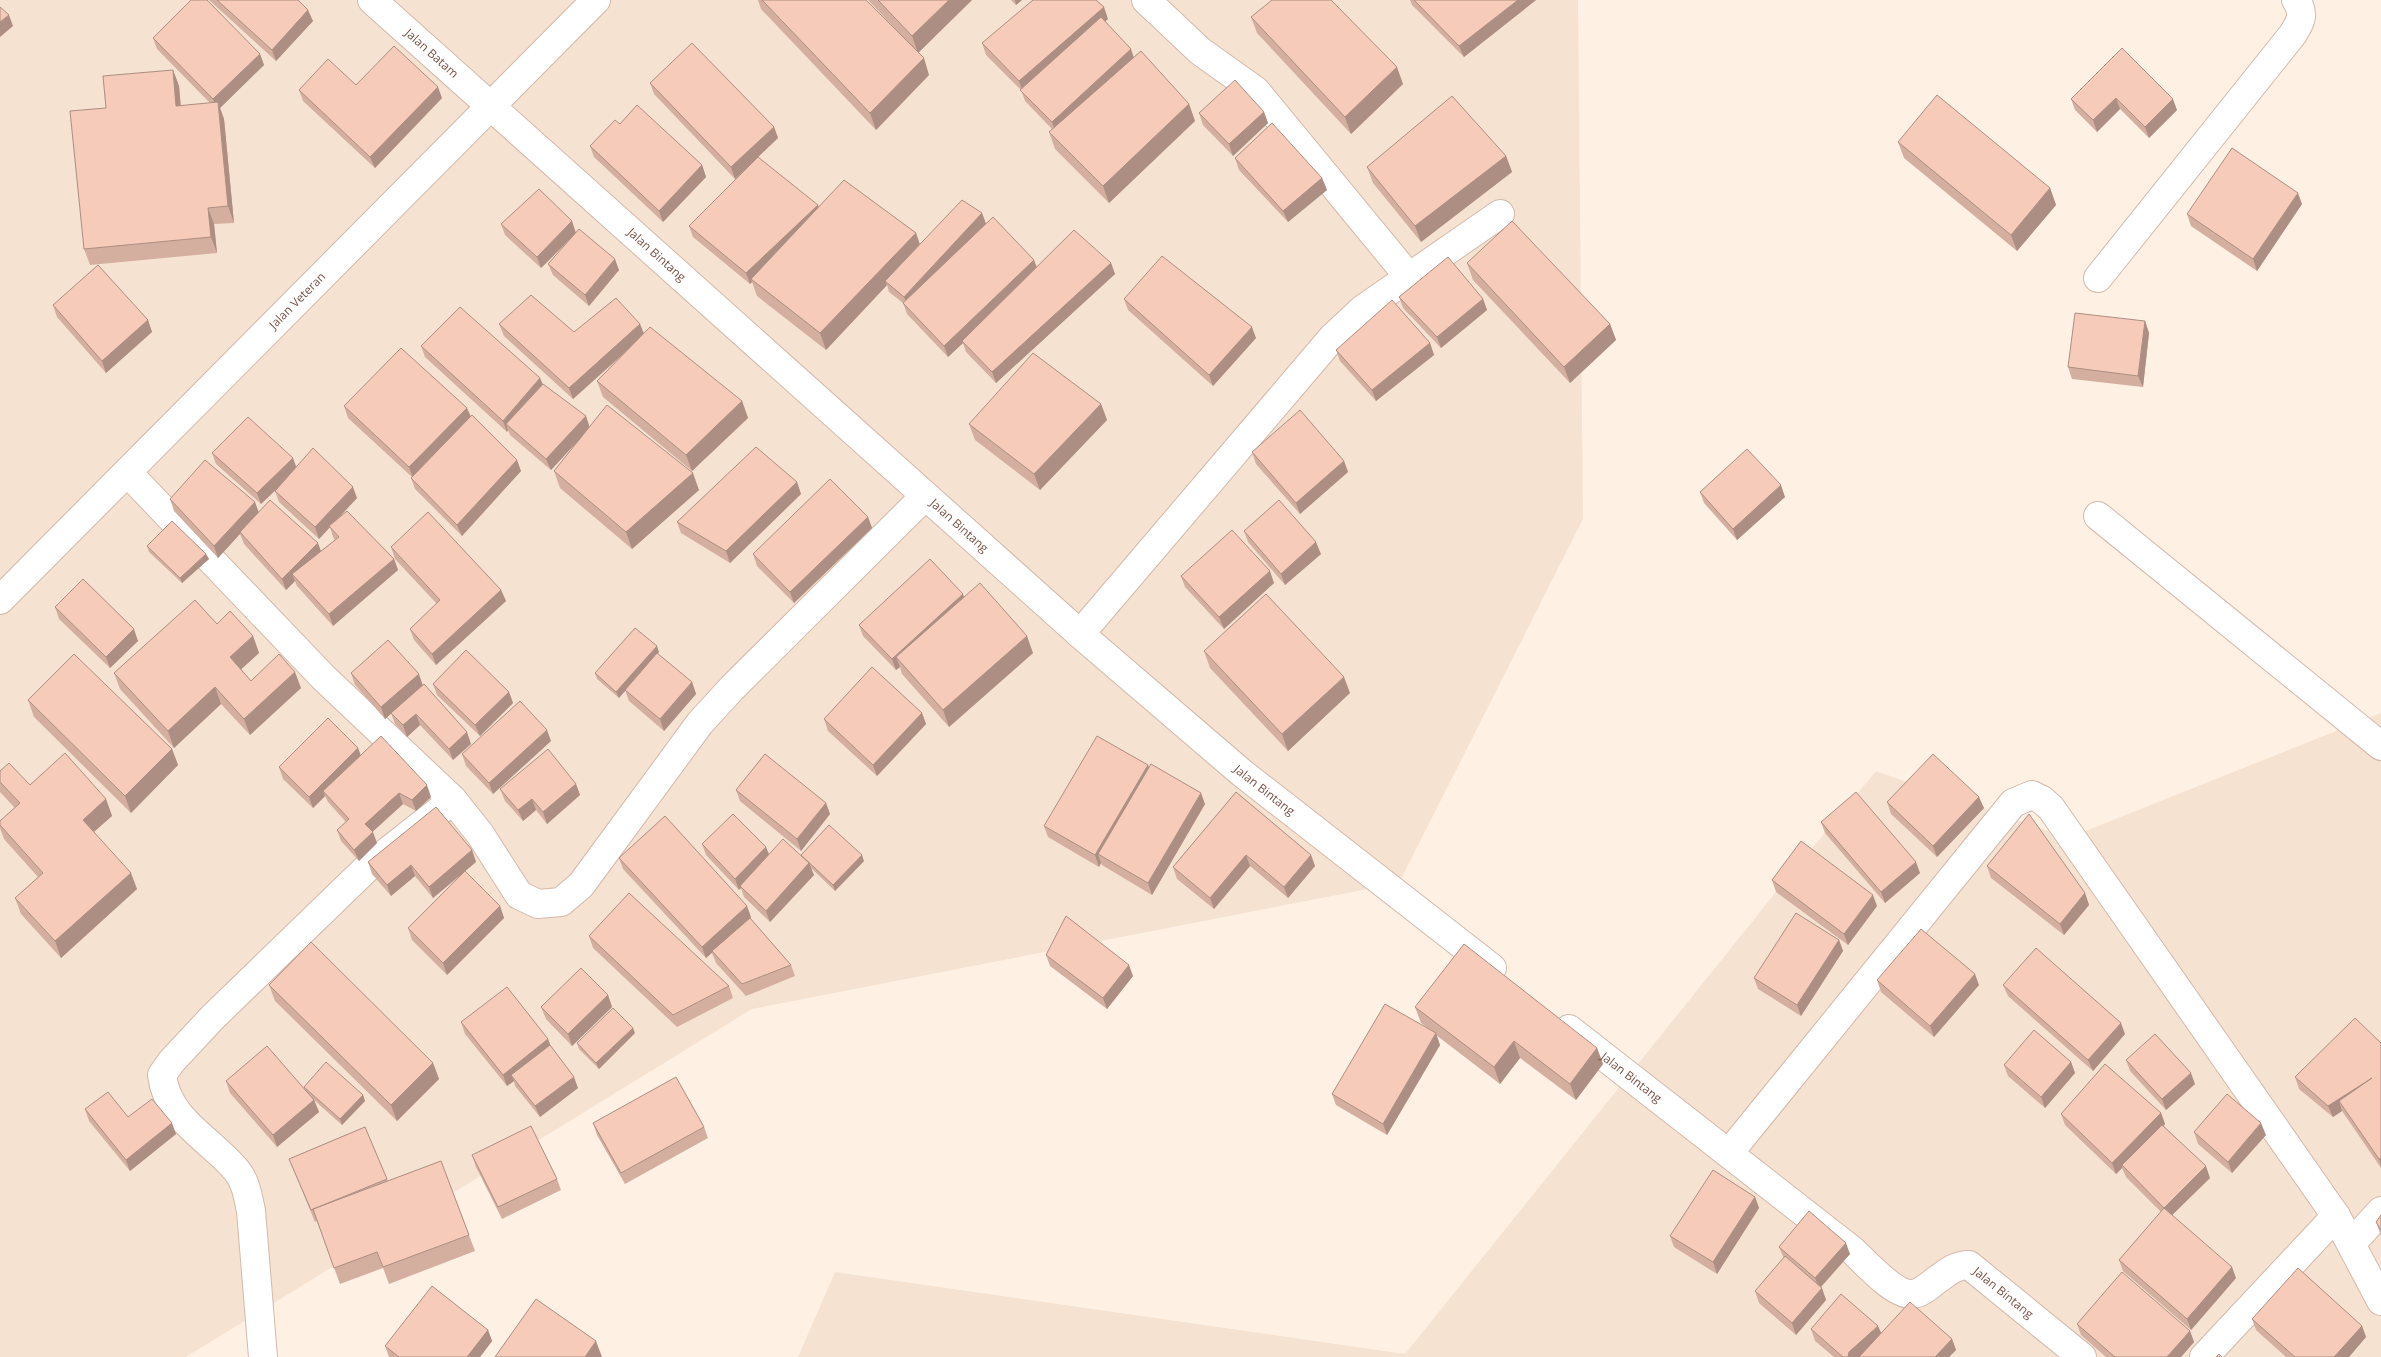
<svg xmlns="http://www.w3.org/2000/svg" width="2381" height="1357" font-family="'Open Sans',sans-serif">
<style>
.residential{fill:#f6e2d1}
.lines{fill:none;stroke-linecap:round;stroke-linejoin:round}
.minor-casing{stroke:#d3b9ab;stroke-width:30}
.minor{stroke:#fff;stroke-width:28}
.wall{fill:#d4af9f}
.shaded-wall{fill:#ac8e82}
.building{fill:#f6cbb9;stroke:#ac8e82}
.labels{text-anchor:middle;stroke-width:4;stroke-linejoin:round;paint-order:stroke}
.street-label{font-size:12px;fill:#795347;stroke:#fff5ec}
</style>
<rect width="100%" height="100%" fill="#fef1e4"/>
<path class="residential" d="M0,0H1578L1583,519L1399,883L752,1009L186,1357H0Z
M2381,713V1357H798L835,1272L1405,1354L1776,892L1876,771L2068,838Z"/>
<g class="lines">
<defs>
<g id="minor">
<path id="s1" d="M372,0L1080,634L1242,773L1492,968"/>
<path d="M1146,0L1200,51L1256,91L1409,277"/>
<path d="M2098,278L2293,34C2301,21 2305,14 2296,0"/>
<path d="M128,473L323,677L453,800"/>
<path d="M2098,516L2381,746"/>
<path id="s2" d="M0,600L596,0"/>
<path d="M1080,634L1332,338L1363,309L1500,214"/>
<path id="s3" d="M1569,1029L1852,1250C1865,1262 1893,1294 1911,1294C1921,1294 1930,1285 1938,1279C1948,1272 1956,1265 1969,1265L2082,1357"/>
<path d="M1729,1153L2013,803L2032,795L2042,800L2051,808L2336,1216L2381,1301"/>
<path d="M2352,1243L2381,1211"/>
<path d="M263,1357L251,1211C248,1197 246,1182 237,1171C211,1139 167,1120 162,1075L171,1062L213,1017L369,866L453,800L480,834L519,895L538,904L561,902L581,885L700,723L732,688L924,497"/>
<path d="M2204,1357L2336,1216"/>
</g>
</defs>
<use href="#minor" class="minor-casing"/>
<use href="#minor" class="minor"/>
</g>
<path class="wall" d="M209,0H298L313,21L276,61Z
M758,0H866L929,75L876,130L761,9Z
M868,0H972L918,53Z
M1011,0H1022L1016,5Z
M1410,0H1536L1464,57L1412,5Z
M1251,17L1403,84L1351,134L1257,33Z
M1108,19L1105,21L1133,57L1189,104L1195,121L1109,203L1055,149L1049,132L1052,129L1025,101L1021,90L986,55L982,43Z
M153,38L260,54L264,65L220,108L224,119L234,223L214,224L217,253L90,265L84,249L106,108L173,70L179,86L181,106L210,103L157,49Z
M2122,48L2177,110L2149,138L2120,109L2097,132L2075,110L2071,99Z
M650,83L774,127L778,138L735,179L654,94Z
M356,85L442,98L375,168L303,101L299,90Z
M1264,112L1268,123L1233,156L1203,125L1199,113Z
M1898,142L2050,188L2056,205L2017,251L1904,158Z
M590,146L702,165L706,177L663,222L594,157Z
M1506,156L1512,172L1421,242L1373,183L1367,167Z
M1235,158L1322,178L1327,190L1288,222L1239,170Z
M2302,204L2257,271L2191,226L2187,214Z
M818,205L819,207L916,233L920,244L982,213L986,224L1034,260L1037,267L1111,263L1115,274L996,383L966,352L963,343L948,357L907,314L903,303L889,292L887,285L826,350L757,296L752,282L750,284L693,237L689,226Z
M501,224L576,232L619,270L589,306L553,275L548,264L571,238L541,268L505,235Z
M1467,263L1610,324L1616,340L1570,383L1473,280Z
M1399,297L1483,299L1487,310L1441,348L1403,308Z
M1124,299L1256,338L1213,386L1128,310Z
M53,305L148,320L152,332L106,373L57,317Z
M2145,321L2149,333L2143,387L2072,379L2068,367Z
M499,324L574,332L640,324L644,333L742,401L748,418L692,471L603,397L597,381L621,356L573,399L504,336Z
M1430,343L1434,355L1376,401L1340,361L1336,350Z
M421,346L589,427L699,490L632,549L560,488L554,471L581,437L551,470L510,435L508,430L507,432L425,357Z
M1101,404L1107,420L1040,490L975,440L969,424Z
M344,406L471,417L521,471L462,536L415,489L411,478L412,477L348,418Z
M1252,452L1344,461L1348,472L1300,514L1256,464Z
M212,453L296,467L357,498L337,519L394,559L398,570L333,626L297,586L295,581L286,590L244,544L240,534L218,558L174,511L170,499L259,513L321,551L335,540L333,537L330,527L319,539L279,502L275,491L261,504L216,464Z
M797,482L801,494L730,563L681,533L677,522Z
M1700,492L1785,497L1737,540L1704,503Z
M868,517L872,528L794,603L757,566L753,554Z
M1244,531L1321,554L1285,585L1248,542Z
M147,546L206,554L209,559L182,583L149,552Z
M391,547L501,590L506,601L436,665L414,640L410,629L437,604L395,559Z
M1181,576L1274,583L1224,629L1185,587Z
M964,597L1033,653L949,727L902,674L900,667L896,670L863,636L859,625Z
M55,607L138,641L110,668L59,619Z
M217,624L253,636L259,653L241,669L251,681L301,688L250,735L221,704L174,748L120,689L114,673Z
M1204,651L1350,693L1288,751L1210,668Z
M659,652L658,654L692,682L696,694L664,731L629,701L625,690L619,698L597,679L595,673Z
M351,673L423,685L471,744L453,760L420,725L407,737L395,724L391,713L385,719L355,685Z
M433,684L509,692L513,703L480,736L437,695Z
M28,700L172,749L178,765L131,813L34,717Z
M922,713L926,724L877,776L828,731L824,719Z
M551,741L493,794L466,766L462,754Z
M358,748L361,756L431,797L416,811L403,804L372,832L377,843L359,861L341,841L337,830L346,822L328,802L325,796L313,808L283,779L279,767Z
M1148,765L1149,768L1205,804L1152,895L1102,865L1101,863L1099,867L1048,837L1044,826Z
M0,771L30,785L106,799L112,816L94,832L137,889L61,958L21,914L15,898L38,877L4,839L0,828V821L15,808L0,792Z
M576,784L580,795L547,824L536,810L523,821L505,801L500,789Z
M736,790L826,803L830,814L801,851L740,801Z
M1236,792L1311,855L1315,866L1288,898L1250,866L1214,909L1177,879L1173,867Z
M1887,802L1984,808L1937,857L1891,814Z
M1821,822L1920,873L1885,903L1825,833Z
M702,844L769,854L864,861L835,891L811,868L814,875L770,922L744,897L741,888L739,890L706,855Z
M472,850L476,862L433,898L415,876L391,896L372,874L368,862Z
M619,858L751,917L750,918L791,965L795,976L746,996L716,963L712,953L706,958L623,869Z
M1987,866L2085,893L2089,905L2064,935L1991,878Z
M1772,880L1877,906L1848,945L1776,892Z
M500,906L504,918L447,975L412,940L408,928Z
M589,936L729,986L733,998L677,1027L593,948Z
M1839,940L1843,951L1801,1016L1758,989L1754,978Z
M1046,955L1133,976L1107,1009L1050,966Z
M1877,980L1979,985L1934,1037L1881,992Z
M269,985L433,1063L439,1079L397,1121L275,1001Z
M2003,985L2125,1034L2093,1071L2008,996Z
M608,995L612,1007L572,1046L546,1019L541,1007Z
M1415,1007L1597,1048L1603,1064L1576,1100L1520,1058L1500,1084L1436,1035L1440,1045L1387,1135L1336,1105L1332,1094L1430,1030L1421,1023Z
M461,1022L548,1039L551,1047L578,1088L540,1117L515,1086L514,1081L507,1086L465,1034Z
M635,1033L599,1069L579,1049L577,1043Z
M2381,1043V1168L2342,1111L2333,1117L2299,1089L2295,1077Z
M2126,1060L2195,1084L2166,1110L2130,1071Z
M2071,1062L2075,1073L2045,1108L2008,1076L2004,1065Z
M226,1081L304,1089V1087L363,1095L365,1101L342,1125L314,1100L319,1112L277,1147L230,1093Z
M85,1109L128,1117L176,1134L130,1171L89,1121Z
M2161,1113L2165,1124L2164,1126L2210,1178L2172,1215L2236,1278L2191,1330L2123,1271L2119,1260L2161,1212L2126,1177L2122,1168L2116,1174L2065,1125L2061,1114Z
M593,1123L704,1127L708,1138L625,1184L597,1135Z
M365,1127L388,1181L441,1161L475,1251L389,1284L383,1268L340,1284L317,1221L315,1222L289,1159Z
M2194,1132L2266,1135L2232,1173L2198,1144Z
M472,1155L557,1179L561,1190L502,1219L476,1167Z
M1755,1197L1759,1208L1717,1274L1674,1247L1670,1236Z
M2381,1215V1236L2376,1222Z
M1779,1247L1850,1254L1821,1287L1826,1300L1796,1335L1759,1303L1755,1291L1784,1259Z
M2252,1319L2362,1326L2366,1337L2349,1357H2286L2256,1330Z
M2077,1324L2190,1331L2194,1342L2181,1357H2106L2081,1335Z
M1811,1329L1881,1333L1952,1339L1956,1350L1949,1357H1834L1815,1341Z
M488,1330L492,1341L480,1357H389L385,1346Z"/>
<path class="shaded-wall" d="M949,0H972L918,53L912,36Z
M1015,0H1022L1016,5Z
M1518,0H1536L1464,57L1459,46Z
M1104,7L1108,19L1023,92L1019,81Z
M308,10L313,21L276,61L272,50Z
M9,15L13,26L0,37V22Z
M1131,49L1135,61L1056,134L1052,122Z
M260,54L264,65L220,108L224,119L234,223L228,206L217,110L213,99Z
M924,58L929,75L876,130L870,113Z
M1397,67L1403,84L1351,134L1345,117Z
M173,70L179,86L182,123L176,106Z
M438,87L442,98L375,168L370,157Z
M2116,98L2120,109L2097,132L2093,120Z
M2173,99L2177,110L2149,138L2145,127Z
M1189,104L1195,121L1109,203L1103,186Z
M1264,112L1268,123L1233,156L1229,144Z
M774,127L778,138L735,179L731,167Z
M1506,156L1512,172L1421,242L1415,226Z
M702,165L706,177L663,222L659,211Z
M1322,178L1327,190L1288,222L1283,211Z
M2050,188L2056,205L2017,251L2011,235Z
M2298,193L2302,204L2257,271L2253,259Z
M818,205L822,217L751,279L752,282L750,284L746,273Z
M208,208L214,224L217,253L211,237Z
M982,213L986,224L908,308L904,297Z
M572,221L576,233L541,268L537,257Z
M916,233L921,249L885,281L887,285L826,350L820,333Z
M615,259L619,270L589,306L585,295Z
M1034,260L1038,272L962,341L963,343L948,357L944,346Z
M1111,263L1115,274L996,383L992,372Z
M1483,299L1487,310L1441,348L1437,337Z
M148,320L152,332L106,373L102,361Z
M2145,321L2149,333L2143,387L2138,376Z
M640,324L644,335L573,399L569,388Z
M1610,324L1616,340L1570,383L1564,367Z
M1252,327L1256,338L1213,386L1209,375Z
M1430,343L1434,355L1376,401L1372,390Z
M540,378L545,389L506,424L508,430L507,432L503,421Z
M742,401L748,418L692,471L686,455Z
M1101,404L1107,420L1040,490L1034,474Z
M467,408L472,419L413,478L409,467Z
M586,416L590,428L551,470L546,459Z
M293,458L297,469L261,504L257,493Z
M517,460L521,471L462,536L457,525Z
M1344,461L1348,472L1300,514L1296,503Z
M693,473L699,490L632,549L626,532Z
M797,482L801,494L730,563L726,551Z
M1781,485L1785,497L1737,540L1733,529Z
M353,487L357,498L319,539L315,527Z
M255,502L259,513L218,558L214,546Z
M868,517L872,528L794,603L790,592Z
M1316,542L1321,554L1285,585L1281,574Z
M318,543L322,554L292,574L295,581L286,590L282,579Z
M206,554L209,559L182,583L180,578Z
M394,559L398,570L333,626L329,614Z
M1270,571L1274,583L1224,629L1219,617Z
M501,590L506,601L436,665L432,654Z
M963,594L967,605L896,657L900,667L896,670L892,659Z
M134,629L138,641L110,668L106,657Z
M253,636L259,653L236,674L230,657Z
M1027,636L1033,653L949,727L943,710Z
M657,646L659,652L619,698L616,692Z
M295,672L301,688L250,735L244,719Z
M419,674L423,686L385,719L381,707Z
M1344,677L1350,693L1288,751L1282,734Z
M692,682L696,694L664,731L660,719Z
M215,687L221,704L174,748L168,731Z
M509,692L513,703L480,736L475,725Z
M922,713L926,724L877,776L873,765Z
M416,714L420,725L407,737L403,725Z
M547,730L551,741L493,794L489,783Z
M467,732L471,744L453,760L449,749Z
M358,748L362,759L323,791L325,796L313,808L309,797Z
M172,749L178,765L131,813L125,796Z
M1148,765L1152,776L1098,854L1101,863L1099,867L1095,855Z
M576,784L580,795L547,824L543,812Z
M427,785L431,797L416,811L412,800Z
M399,793L403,804L369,835L365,824Z
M1201,793L1205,804L1152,895L1148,883Z
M1979,797L1984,808L1937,857L1933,846Z
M106,799L112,816L89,836L83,820Z
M532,799L536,810L523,821L518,810Z
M826,803L830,814L801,851L797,839Z
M373,832L377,843L359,861L354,850Z
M766,847L771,859L740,886L741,888L739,890L735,879Z
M472,850L476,862L433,898L429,887Z
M862,855L864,861L835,891L833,885Z
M1246,855L1250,866L1214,909L1210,898Z
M1311,855L1315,866L1288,898L1284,887Z
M1916,862L1920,873L1885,903L1881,892Z
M809,863L814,875L770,922L766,911Z
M411,865L415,876L391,896L387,885Z
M131,873L137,889L61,958L55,941Z
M2085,893L2089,905L2064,935L2060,924Z
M1873,895L1877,906L1848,945L1844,934Z
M500,906L504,918L447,975L443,963Z
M747,906L751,917L706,958L702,947Z
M1839,940L1843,951L1801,1016L1797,1005Z
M1129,965L1133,976L1107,1009L1103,998Z
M1975,974L1979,985L1934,1037L1930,1026Z
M608,995L612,1007L572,1046L568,1034Z
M2121,1023L2125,1034L2093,1071L2088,1060Z
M633,1028L635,1033L599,1069L596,1063Z
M1436,1033L1440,1045L1387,1135L1383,1124Z
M548,1039L552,1050L511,1075L514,1081L507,1086L503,1075Z
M1514,1041L1520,1058L1500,1084L1494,1067Z
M1597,1048L1603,1064L1576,1100L1570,1084Z
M2071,1062L2075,1073L2045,1108L2041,1097Z
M433,1063L439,1079L397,1121L391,1105Z
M2191,1073L2195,1084L2166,1110L2162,1099Z
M574,1077L578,1088L540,1117L535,1106Z
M2372,1078L2339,1101L2342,1111L2333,1117L2328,1106Z
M363,1095L365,1101L342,1125L340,1119Z
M314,1100L319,1112L277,1147L273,1135Z
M2161,1113L2165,1124L2123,1167L2122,1165V1168L2116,1174L2112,1163Z
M172,1123L176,1134L130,1171L126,1160Z
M2261,1123L2266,1135L2232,1173L2228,1162Z
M2381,1158V1166L2379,1159Z
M2206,1166L2210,1178L2168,1219L2164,1208Z
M1755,1197L1759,1208L1717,1274L1713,1262Z
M1846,1243L1850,1254L1819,1289L1815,1278Z
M2232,1267L2236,1278L2191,1330L2187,1319Z
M1822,1288L1826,1300L1796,1335L1792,1323Z
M1878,1326L1883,1337L1860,1357H1848L1849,1352Z
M2362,1326L2366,1337L2349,1357H2334Z
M488,1330L492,1341L480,1357H467Z
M2190,1331L2194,1342L2181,1357H2167Z
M1952,1339L1956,1350L1949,1357H1935Z
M596,1341L602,1357H585Z"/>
<path class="building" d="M191,0H207L260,54L213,99L153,38Z
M217,0H298L308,10L272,50Z
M762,0H866L924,58L870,113Z
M878,0H949L912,36Z
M1033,0H1096L1104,7L1019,81L982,43Z
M1272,0H1331L1397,67L1345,117L1251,17Z
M1414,0H1518L1459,46Z
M0,7L9,15L0,22Z
M1101,17L1131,49L1052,122L1020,90Z
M692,43L774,127L731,167L650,83Z
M394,46L438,87L370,157L299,90L328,59L356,85Z
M2122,48L2173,99L2145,127L2116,98L2093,120L2071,99Z
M1141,51L1189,104L1103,186L1049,132Z
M173,70L176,106L218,102L228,206L208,208L211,237L84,249L70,111L106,108L103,76Z
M1235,80L1264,112L1229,144L1199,113Z
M1937,95L2050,188L2011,235L1898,142Z
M1452,96L1506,156L1415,226L1367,167Z
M637,105L702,165L659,211L590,146L615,120L620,124Z
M1272,123L1322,178L1283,211L1235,158Z
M2232,148L2298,193L2253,259L2187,214Z
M758,157L818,205L746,273L689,226Z
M844,180L916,233L820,333L751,279Z
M539,189L572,221L537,257L501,224Z
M962,200L982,213L904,297L885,281Z
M993,217L1034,260L944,346L903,303Z
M1512,221L1610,324L1564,367L1467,263Z
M579,229L615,259L585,295L548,264Z
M1074,230L1111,263L992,372L962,341Z
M1162,256L1252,327L1209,375L1124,299Z
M1448,257L1483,299L1437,337L1399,297Z
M98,265L148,320L102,361L53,305Z
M531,295L574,332L616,298L640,324L569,388L499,324Z
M1392,300L1430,343L1372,390L1336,350Z
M460,307L540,378L503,421L421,346Z
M2075,313L2145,321L2138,376L2068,367Z
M650,327L742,401L686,455L597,381Z
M401,348L467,408L409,467L344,406Z
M1033,353L1101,404L1034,474L969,424Z
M543,384L586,416L546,459L506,424Z
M607,405L693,473L626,532L554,471Z
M1300,410L1344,461L1296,503L1252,452Z
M472,415L517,460L457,525L411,478Z
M248,417L293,458L257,493L212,453Z
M756,447L797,482L726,551L677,522Z
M313,448L353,487L315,527L275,491Z
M1747,449L1781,485L1733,529L1700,492Z
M205,460L255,502L214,546L170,499Z
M830,479L868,517L790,592L753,554Z
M270,500L318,543L282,579L240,532Z
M1279,500L1316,542L1281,574L1244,531Z
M347,511L394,559L329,614L292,574L339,537L329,526Z
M428,512L501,590L432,654L410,629L440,600L391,547Z
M172,521L206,554L180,578L147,546Z
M1232,530L1270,571L1219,617L1181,576Z
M930,559L963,594L892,659L859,625Z
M83,579L134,629L106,657L55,607Z
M980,583L1027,636L943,710L896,657Z
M1266,594L1344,677L1282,734L1204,651Z
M195,600L217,624L230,611L253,636L230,657L251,681L279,654L295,672L244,719L215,687L168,731L114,673Z
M635,628L657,646L616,692L595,673Z
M388,640L419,674L381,707L351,673Z
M466,650L509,692L475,725L433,684Z
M657,653L692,682L660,719L625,690Z
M74,654L172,749L125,796L28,700Z
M872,667L922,713L873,765L824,719Z
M424,684L467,732L449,749L416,714L403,725L391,713Z
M520,701L547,730L489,783L462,754Z
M328,718L358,748L309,797L279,767Z
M381,736L427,785L412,800L399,793L365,824L373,832L354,850L337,830L349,819L323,791Z
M1097,736L1148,765L1095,855L1044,826Z
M548,749L576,784L543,812L532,799L518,810L500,789Z
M65,753L106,799L83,820L131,873L55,941L15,898L43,873L0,825V821L20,803L0,782V771L9,763L30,785Z
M765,754L826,803L797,839L736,790Z
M1933,754L1979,797L1933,846L1887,802Z
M1151,764L1201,793L1148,883L1098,854Z
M1236,792L1311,855L1284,887L1246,855L1210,898L1173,867Z
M1856,792L1916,862L1881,892L1821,822Z
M436,807L472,850L429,887L411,865L387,885L368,862Z
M733,814L766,847L735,879L702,844Z
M2029,814L2085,893L2060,924L1987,866Z
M665,816L747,906L702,947L619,858Z
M829,825L862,855L833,885L801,855Z
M783,839L809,863L766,911L740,886Z
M1801,841L1873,895L1844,934L1772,880Z
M465,871L500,906L443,963L408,928Z
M629,893L729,986L673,1015L589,936Z
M1796,913L1839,940L1797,1005L1754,978Z
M1066,916L1129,965L1103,998L1046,955Z
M750,918L791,965L742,984L712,951Z
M1921,929L1975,974L1930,1026L1877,980Z
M311,942L433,1063L391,1105L269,985Z
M1464,944L1597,1048L1570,1084L1514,1041L1494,1067L1415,1007Z
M2036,948L2121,1023L2088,1060L2003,985Z
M581,968L608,995L568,1034L541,1007Z
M507,987L548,1039L503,1075L461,1022Z
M1385,1004L1436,1033L1383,1124L1332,1094Z
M613,1008L633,1028L596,1063L577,1043Z
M2355,1018L2381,1043V1158L2379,1159L2339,1101L2372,1078L2328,1106L2295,1077Z
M2034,1030L2071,1062L2041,1097L2004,1065Z
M2155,1034L2191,1073L2162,1099L2126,1060Z
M550,1045L574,1077L535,1106L511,1075Z
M267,1046L314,1100L273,1135L226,1081Z
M326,1062L363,1095L340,1119L304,1087Z
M2105,1064L2161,1113L2112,1163L2061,1114Z
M676,1077L704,1127L621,1173L593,1123Z
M108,1092L128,1117L152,1099L172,1123L126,1160L85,1109Z
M2227,1094L2261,1123L2228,1162L2194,1132Z
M2162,1125L2206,1166L2164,1208L2122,1165Z
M531,1126L557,1179L498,1207L472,1155Z
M365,1127L387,1179L311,1210L289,1159Z
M441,1161L469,1235L383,1267L377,1252L334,1268L313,1209Z
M1713,1170L1755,1197L1713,1262L1670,1236Z
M2164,1208L2232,1267L2187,1319L2119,1260Z
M1809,1211L1846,1243L1815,1278L1779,1247Z
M2381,1215V1230L2376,1222Z
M1785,1256L1822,1288L1792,1323L1755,1291Z
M2298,1268L2362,1326L2334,1357H2295L2252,1319Z
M2122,1272L2190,1331L2167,1357H2115L2077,1324Z
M432,1286L488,1330L467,1357H399L385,1346Z
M1841,1294L1878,1326L1849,1352L1848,1357H1843L1811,1329Z
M536,1299L596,1341L585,1357H495Z
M1910,1302L1952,1339L1935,1357H1859Z
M2219,1354L2222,1357H2216Z"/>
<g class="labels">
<g class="street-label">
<text dy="4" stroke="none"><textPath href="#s1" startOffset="80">Jalan Batam</textPath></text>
<text dy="4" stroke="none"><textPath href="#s1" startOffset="382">Jalan Bintang</textPath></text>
<text dy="4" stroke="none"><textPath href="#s2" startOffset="422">Jalan Veteran</textPath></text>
<text dy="4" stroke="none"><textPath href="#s1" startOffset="788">Jalan Bintang</textPath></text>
<text dy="4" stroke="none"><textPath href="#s1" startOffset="1192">Jalan Bintang</textPath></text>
<text dy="4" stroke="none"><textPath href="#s3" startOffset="79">Jalan Bintang</textPath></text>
<text dy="4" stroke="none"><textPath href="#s3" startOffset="544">Jalan Bintang</textPath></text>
</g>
</g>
</svg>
